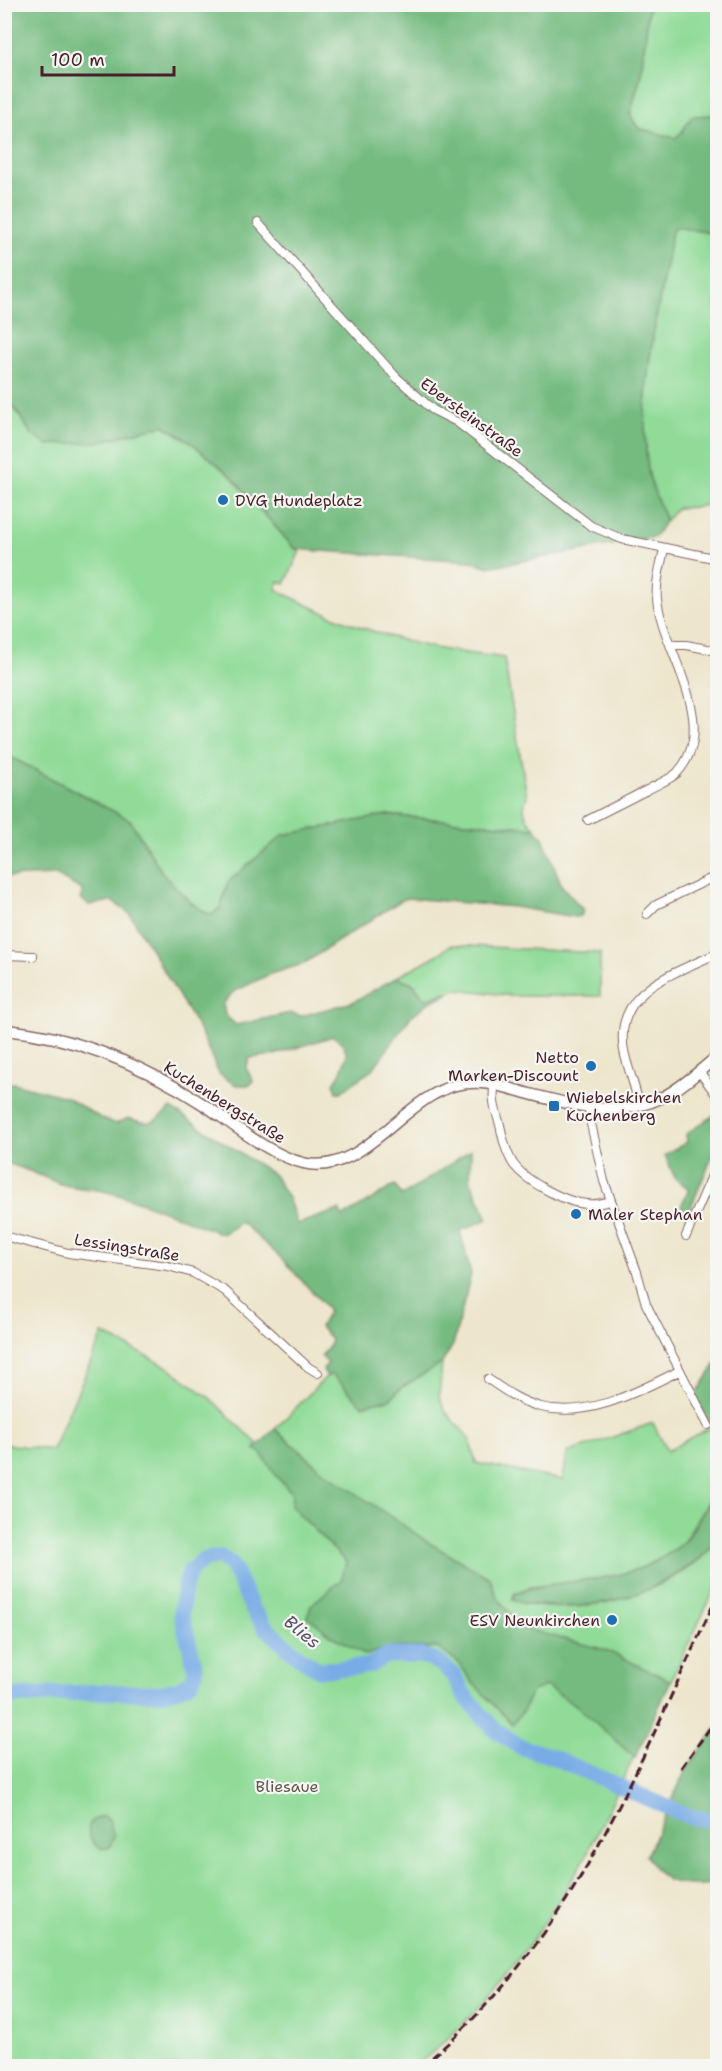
<svg xmlns="http://www.w3.org/2000/svg" width="722" height="2071" font-family="'Shantell Sans',sans-serif">
<style>
.green{fill:#90db98;stroke:#6d7d62;stroke-width:1.5}
.forest{fill:#74bb80;stroke:#5f6d56;stroke-width:1.5}
.lines{fill:none;stroke-linecap:round;stroke-linejoin:round}
.river{stroke:#79ace6;stroke-width:16}
.street-casing{stroke:#836563;stroke-width:10}
.secondary-casing{stroke:#836563;stroke-width:13}
.street{stroke:#fff;stroke-width:8}
.secondary{stroke:#fff;stroke-width:10}
.rail{stroke:#4a1f2b;stroke-width:3;stroke-dasharray:9 4.5;stroke-linecap:butt}
.poi-dot{fill:#1f6fb2;stroke:#f6f6f2;stroke-width:2}
.labels{text-anchor:middle;stroke-width:4.5;stroke-linejoin:round;paint-order:stroke}
.street-label{font-size:16px;fill:#4a1f2b;stroke:#f6f6f2}
.poi-label{font-size:16px;fill:#4a1f2b;stroke:#f6f6f2;text-anchor:start}
.park-label{font-size:16px;fill:#5f574c;stroke:#f6f6f2}
.water-label{font-size:18px;font-style:italic;fill:#5a506c;stroke:#f6f6f2}
</style>
<rect width="100%" height="100%" fill="#f6f6f2"/>
<filter id="ink" filterUnits="userSpaceOnUse"><feTurbulence type="fractalNoise" baseFrequency=".0167" numOctaves="2"/><feDisplacementMap in="SourceGraphic" scale="12" xChannelSelector="R" yChannelSelector="G"/><feConvolveMatrix kernelMatrix="1 2 1 2 8 2 1 2 1" color-interpolation-filters="sRGB"/></filter>
<filter id="wash" filterUnits="userSpaceOnUse"><feTurbulence type="fractalNoise" baseFrequency=".008" numOctaves="4" result="noise"/><feDisplacementMap in="SourceGraphic" scale="24" xChannelSelector="R" yChannelSelector="G"/><feGaussianBlur stdDeviation="1.35" result="paint"/><feColorMatrix in="noise" values="0 0 0 0 0 0 0 0 0 0 0 0 0 0 0 0 0 1.4 0 .05"/><feComposite in="paint" operator="in"/></filter>
<g filter="url(#wash)">
<rect width="100%" height="100%" fill="#ede6cc"/>
<path class="green" d="M649,5H717V115L692,116L682,132L675,138L638,128L630,114L641,74Z
M676,227L717,234V501L698,507L677,508L666,521C660,505 650,486 648,469C637,390 659,308 672,231Z
M4,393L32,435L98,442L163,425L188,440L232,477L294,548L300,551L285,584L279,581L276,589C322,614 370,633 422,645C448,652 477,654 504,658L527,797C521,810 525,818 535,828L386,815L228,882L221,906L214,914H208L191,903L163,874L130,820L5,754Z
M451,945L600,953V996H513L457,989L426,999L412,983L397,977L437,955Z
M103,1334L166,1366L210,1398L259,1445L255,1449L316,1465L275,1429L327,1376L332,1374L362,1404L390,1399L402,1387L442,1363L439,1397L445,1411L469,1438L476,1463L563,1480L567,1453L653,1423L667,1451L710,1427L709,1423L717,1418V1487L684,1541L674,1551L641,1569L606,1578L530,1587L515,1593L512,1600C571,1622 681,1593 717,1540V1585L585,1858C539,1936 487,2010 416,2066H5V1444L52,1450Z"/>
<path class="forest" d="M4,5H649L641,74L630,114L638,128L675,138L682,132L692,116L718,115L717,234L676,227L672,231C659,308 637,390 648,469C650,486 660,505 666,521L654,537L489,567L470,561L307,550L294,548L232,477L188,440L163,425L98,442L47,445L32,435L5,393Z
M5,754L130,820L163,874L191,903L208,914H214L221,906L228,882L283,835L386,815L535,828L543,838L562,886L583,910L581,916L575,917L514,907L408,898L400,901L303,964L270,974L233,992L223,1004L225,1015L236,1025L291,1013L301,1016L353,1002L397,977L412,983L426,999L441,993H449L428,1003L411,1016L373,1069L341,1092H337L334,1083L340,1074L347,1055L343,1043L333,1036L274,1055L250,1058L246,1068L253,1081L250,1085H236L219,1074L201,1033L130,914L112,901L89,905L81,899L82,890L56,875L5,877Z
M5,1083H13L66,1097L99,1117L116,1124L128,1118C152,1126 152,1124 171,1108L274,1175L289,1200L297,1224L339,1210L343,1217L395,1185L402,1196L471,1150L470,1180L488,1219L460,1231L471,1274L453,1345L442,1363L402,1387L390,1399L362,1405L333,1375L327,1376L323,1370L328,1363L321,1356L329,1347L331,1339L320,1327L329,1310L280,1257L241,1222L223,1234C185,1221 150,1203 111,1193C94,1188 77,1189 61,1184C42,1177 24,1167 5,1163Z
M717,1113V1145L687,1216L683,1213L681,1206L689,1189L675,1178L665,1155L687,1142L686,1134Z
M717,1362V1418L709,1423L695,1396Z
M275,1429L319,1468L431,1544L490,1578L497,1597L522,1628L606,1650L671,1681L635,1758L576,1705L546,1686L532,1691L523,1711L512,1724L472,1682L459,1663L437,1648L390,1647L366,1655L330,1635L308,1617L311,1605L341,1580L346,1562L291,1506L292,1493L276,1476L260,1452L255,1449Z
M717,1487V1540C708,1554 693,1564 679,1573C628,1604 570,1615 512,1600L515,1593C562,1577 613,1585 658,1560C667,1555 676,1550 684,1542C697,1525 707,1505 717,1487Z
M717,1727V1883C700,1886 676,1888 661,1875C655,1870 651,1862 646,1856L685,1772Z
M103,1816L109,1819L114,1837L109,1848L100,1849C85,1838 83,1821 103,1816Z"/>
<g class="lines">
<path class="river" d="M4,1697L93,1692L162,1693L178,1689L192,1681L196,1670L181,1614L184,1589L190,1571L204,1560L220,1557L232,1565L252,1608L265,1627L300,1658L320,1670L369,1666L387,1655L424,1656L441,1664L454,1676L464,1695L494,1729L521,1747L550,1756L690,1817L718,1821"/>
</g>
</g>
<g filter="url(#ink)">
<g class="lines">
<defs>
<path id="street" d="M258,223L396,377L433,410L457,422L591,526L622,539L718,559
M674,645H686L718,651
M588,820C608,810 629,799 649,789C658,784 669,780 677,773C722,724 663,653 657,599C655,582 661,565 664,549
M647,914L656,905L718,875
M4,955L33,956
M699,1071L718,1097
M495,1084C491,1099 496,1111 500,1125C503,1139 506,1153 514,1165C527,1182 566,1203 587,1204C595,1205 603,1203 610,1201
M639,1106C636,1087 628,1070 624,1051C613,990 674,974 718,953
M589,1108L591,1124L604,1181L637,1272L646,1304L708,1425
M4,1236L68,1253L168,1266L193,1273L225,1291L308,1367L318,1373
M686,1236L718,1162
M488,1379C505,1391 521,1402 541,1407C588,1419 639,1391 679,1371"/>
<path id="secondary" d="M4,1030C77,1036 146,1067 206,1106C234,1125 270,1155 303,1163C361,1178 403,1098 456,1085C481,1079 502,1086 526,1093C571,1105 619,1119 663,1097C683,1087 700,1070 718,1056"/>
</defs>
<use href="#street" class="street-casing"/>
<use href="#secondary" class="secondary-casing"/>
<use href="#street" class="street"/>
<use href="#secondary" class="secondary"/>
<path class="rail" d="M681,1768L718,1717
M422,2066C480,2018 530,1958 570,1894C628,1801 670,1694 718,1595"/>
</g>
</g>
<g class="poi-dot">
<circle cx="223" cy="500" r="6"/>
<circle cx="591" cy="1066" r="6"/>
<rect x="548" y="1100" width="12" height="12" rx="3"/>
<circle cx="576" cy="1214" r="6"/>
<circle cx="612" cy="1620" r="6"/>
</g>
<g class="labels">
<g class="street-label">
<text transform="translate(472 417) rotate(36)" y="6">Ebersteinstraße</text>
<text transform="translate(225 1102) rotate(32)" y="6">Kuchenbergstraße</text>
<text transform="translate(127 1247) rotate(9)" y="6">Lessingstraße</text>
</g>
<g class="poi-label">
<text x="235" y="506">DVG Hundeplatz</text>
<text x="579" y="1063" text-anchor="end">Netto<tspan x="579" dy="18">Marken-Discount</tspan></text>
<text x="566" y="1103">Wiebelskirchen<tspan x="566" dy="18">Kuchenberg</tspan></text>
<text x="588" y="1220">Maler Stephan</text>
<text x="600" y="1626" text-anchor="end">ESV Neunkirchen</text>
</g>
<g class="park-label">
<text x="287" y="1792">Bliesaue</text>
</g>
<g class="water-label">
<text transform="translate(302 1632) rotate(39)" y="6">Blies</text>
</g>
</g>
<rect width="722" height="2071" fill="none" stroke="#f6f6f2" stroke-width="24"/>
<path d="M42 66v9h132v-9" fill="none" stroke="#4a1f2b" stroke-width="3"/>
<text x="51" y="66" font-size="18" fill="#4a1f2b" stroke="#f6f6f2" stroke-width="4.5" paint-order="stroke">100 m</text>
</svg>
